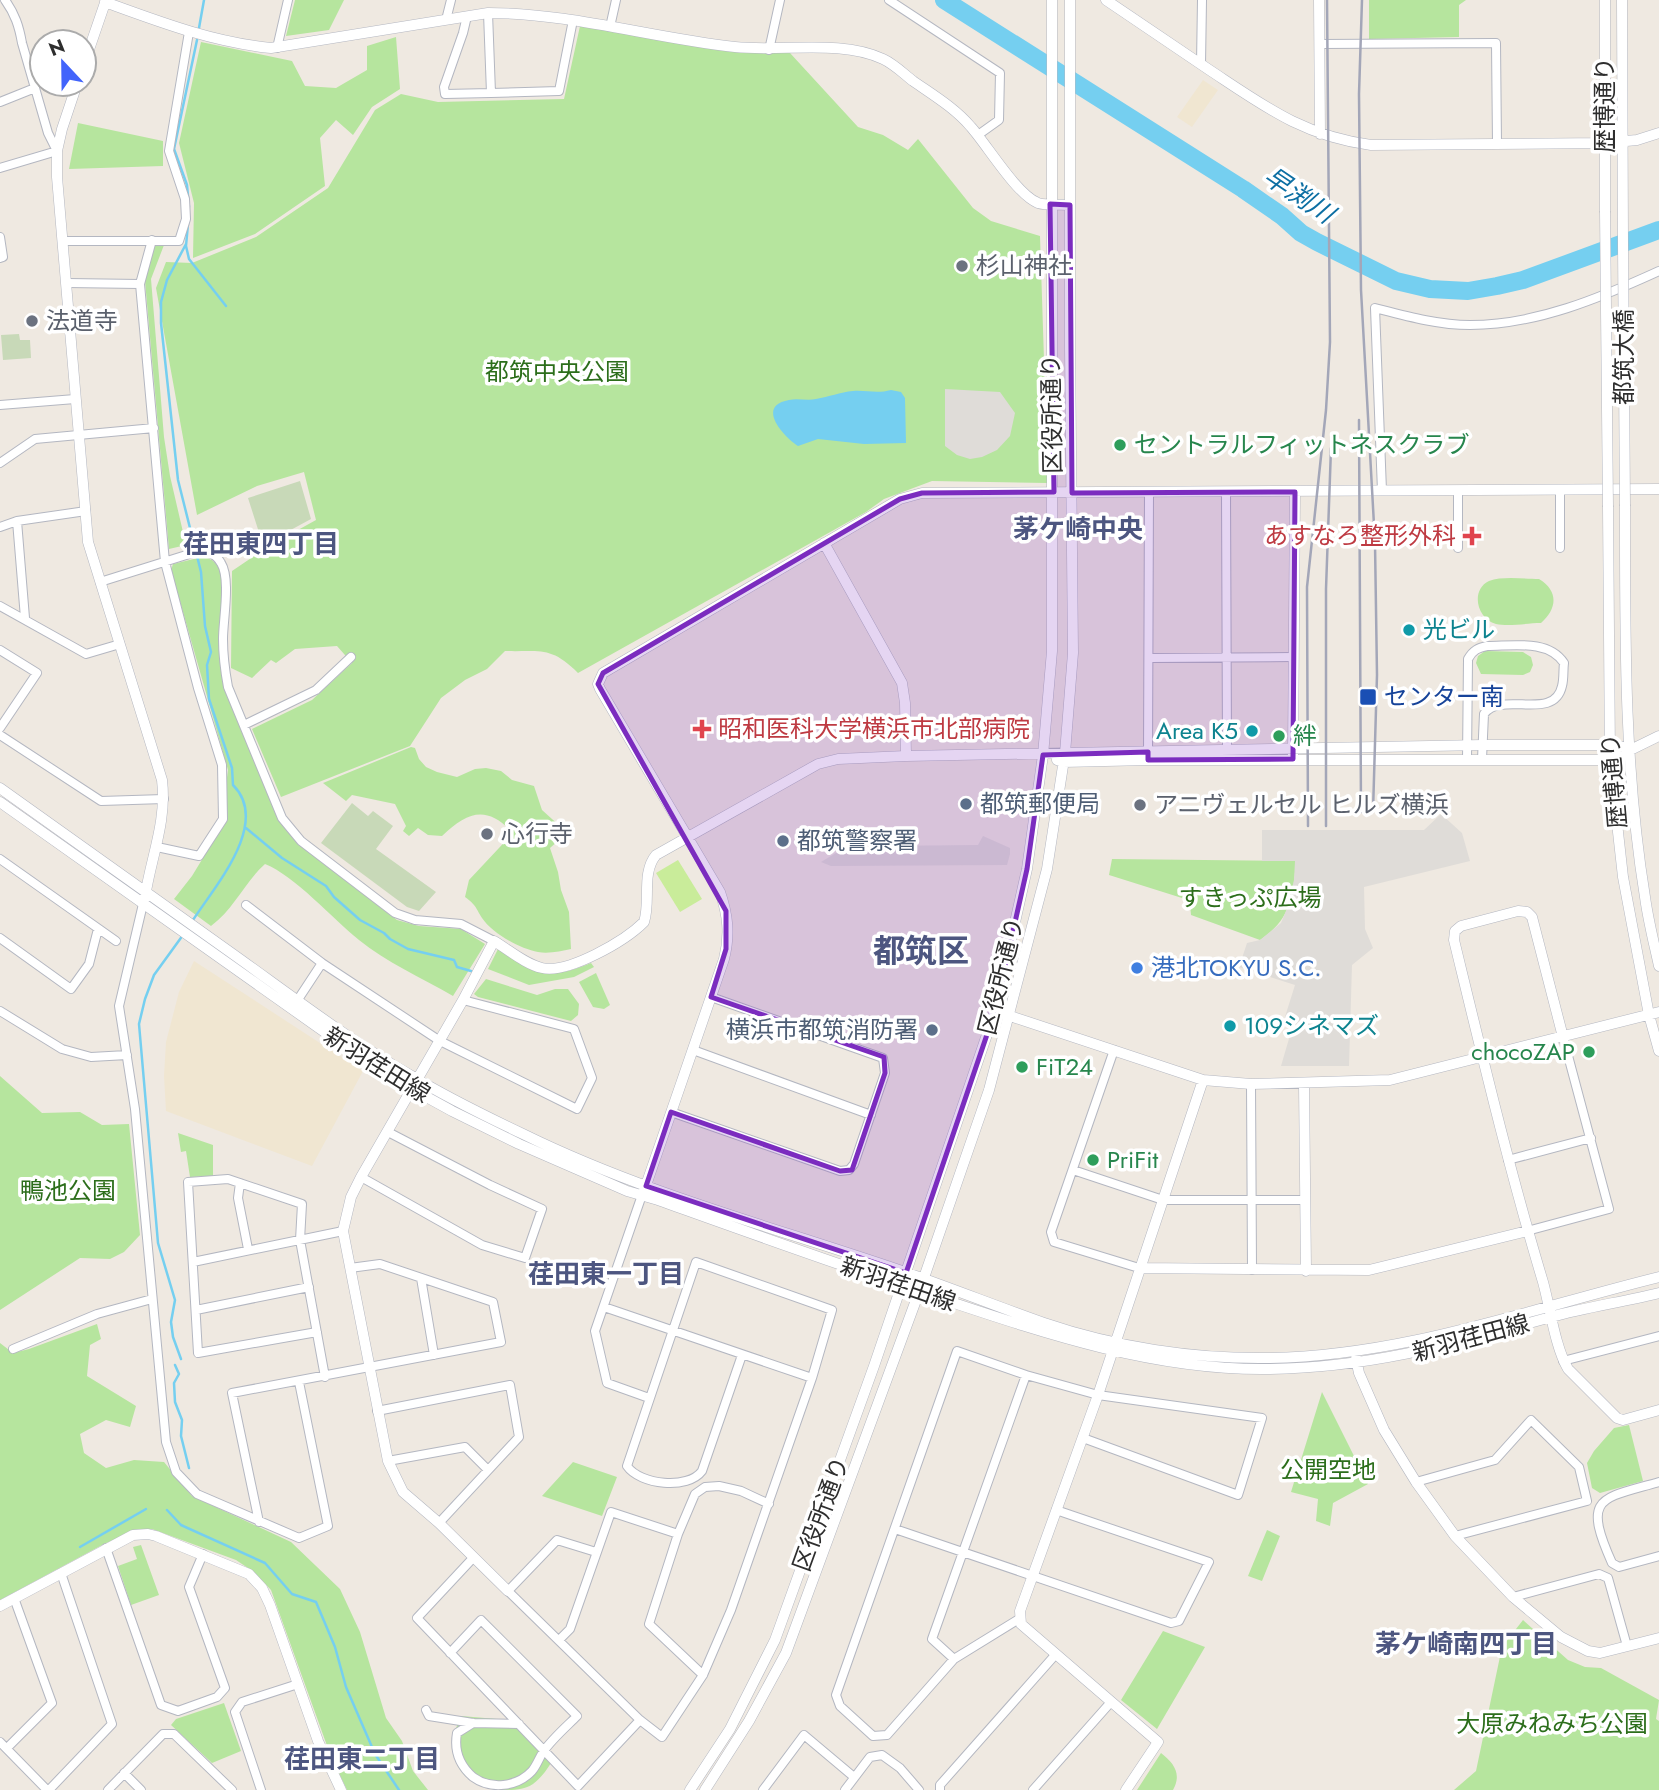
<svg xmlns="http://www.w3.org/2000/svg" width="1659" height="1790" font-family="Jost,'Noto Sans JP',sans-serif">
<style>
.education{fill:#f0e6d1}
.green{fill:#b6e59e}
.cemetery{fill:#c8d9b8}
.pitch{fill:#c9ec9a}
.plaza{fill:#dfdcd8}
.water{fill:#75cff0}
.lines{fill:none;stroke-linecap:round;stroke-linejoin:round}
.stream{stroke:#75cff0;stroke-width:2.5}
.river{stroke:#75cff0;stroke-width:18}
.minor-casing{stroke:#b4b7c1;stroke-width:10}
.tertiary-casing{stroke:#b4b7c1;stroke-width:11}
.minor{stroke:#fff;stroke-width:8}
.tertiary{stroke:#fff;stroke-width:10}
.rail{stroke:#a3a6b8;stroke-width:2.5}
.tertiary-bridge-casing{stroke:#b4b7c1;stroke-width:11;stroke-linecap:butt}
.tertiary-bridge{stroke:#fff;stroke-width:10}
.marked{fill:#7b2cbf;fill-opacity:0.2;stroke:#7b2cbf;stroke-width:5;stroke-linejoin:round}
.worship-dot{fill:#6b7280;stroke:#fff;stroke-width:2.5}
.leisure-dot{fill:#2e9e5b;stroke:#fff;stroke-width:2.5}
.health-dot{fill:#e0444e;stroke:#fff;stroke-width:2.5}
.culture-dot{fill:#0f9aa8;stroke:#fff;stroke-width:2.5}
.transit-dot{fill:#1a4fb4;stroke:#fff;stroke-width:2.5}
.service-dot{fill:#5c6f8a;stroke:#fff;stroke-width:2.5}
.shop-dot{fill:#3f7fe0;stroke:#fff;stroke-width:2.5}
.labels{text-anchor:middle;stroke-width:7;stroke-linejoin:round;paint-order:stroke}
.street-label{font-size:24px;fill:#2e2e2e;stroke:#fff}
.worship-label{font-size:24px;fill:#5b616d;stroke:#fff;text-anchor:start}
.park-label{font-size:24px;fill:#2c6e1b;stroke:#fff}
.leisure-label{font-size:24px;fill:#27864d;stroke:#fff;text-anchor:start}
.health-label{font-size:24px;fill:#be3a42;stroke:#fff;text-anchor:end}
.culture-label{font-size:24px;fill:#0d838f;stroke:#fff;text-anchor:start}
.transit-label{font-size:24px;fill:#164399;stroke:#fff;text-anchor:start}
.service-label{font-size:24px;fill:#4e5e75;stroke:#fff;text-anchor:start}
.shop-label{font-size:24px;fill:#366cbe;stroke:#fff;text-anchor:start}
.water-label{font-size:26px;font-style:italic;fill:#0d6fa3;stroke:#fff}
.neighbourhood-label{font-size:26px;font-weight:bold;fill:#4d5680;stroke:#fff}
.district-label{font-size:32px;font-weight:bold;fill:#4d5680;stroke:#fff}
</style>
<rect width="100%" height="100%" fill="#efe9e1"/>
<path class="education" d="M1203,80L1218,90L1192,127L1177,117Z
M194,961L363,1071L312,1166L166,1111L164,1076L166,1042L179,992Z"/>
<path class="green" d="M295,0H344L329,30L286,36Z
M1369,0H1466L1459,5V37L1369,39Z
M580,26L735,52L790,53L858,127L883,135L908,150L918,139L973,208L991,221L1040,236L1048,483L932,481L884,499L866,512L578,673C551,646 541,652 505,651L487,669L465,680L441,698L410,746L281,797L252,729L312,700L352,663L337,646L295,649L276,663L271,660L252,678L231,668L232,571L269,546L316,520L304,472L257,486L197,515L156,288L166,262L192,263L256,237L328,188L375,110L401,94L438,102L564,99Z
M396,37L400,89L372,107L353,135L336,120L320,138L325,186L255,234L193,258L194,203L179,143L201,42L292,61L305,86L336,88L367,70V46Z
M78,123L163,141V166L69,169Z
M155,244L164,245L151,279L164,437L170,476L186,545L169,549L145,281Z
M202,557C214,559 217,563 222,574L221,663L284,825L303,847L397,920L419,926L461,929L485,944L453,996C422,978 386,962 359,940C333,919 295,876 265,864C244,883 234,909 211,926L174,899L192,876L220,830L228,770L171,570L173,564Z
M1539,579C1559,591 1557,609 1541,623C1527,623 1509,627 1496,624C1477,619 1470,590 1489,581C1502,576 1525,579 1539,579Z
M1485,651L1523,652L1531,657L1533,665L1530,672L1523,675L1481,674L1476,663L1478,656Z
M411,747L415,748L419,759L426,767L437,772L457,777L475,769L486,768L501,771L512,780L534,786L542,810L562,828L559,840L550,848L558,872L561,890L569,912L571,949C561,951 549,954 538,952C520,949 492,933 482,918C475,907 477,906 465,897L469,880L513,833C487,805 468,811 442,836L428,835L418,828L409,836L403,831L406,826L395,804L352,795L346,801L323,783Z
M1112,859L1296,861C1293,897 1291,919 1260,940L1191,915L1190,904L1182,898L1109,875Z
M498,949C534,973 549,981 591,963L594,967L574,977L529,985L488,969Z
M596,973L610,1005L604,1009L593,1007L579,982Z
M486,979L537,995L555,989H568L579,1004L578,1015L571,1021L478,997L474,994Z
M0,1076L42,1113L80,1112L102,1125L129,1124L140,1235L124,1252L110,1259L80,1258L0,1310Z
M178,1133L213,1145V1176L190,1177L186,1151L181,1152Z
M97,1324L101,1339L90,1345L87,1376L136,1406L130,1427L106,1420L80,1434L84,1453L106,1468L134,1460L164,1462L192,1496L291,1542L340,1589L360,1632L386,1718L402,1741L413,1771L428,1790H347L330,1754L271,1590L254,1572L236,1560L152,1529L137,1530L104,1544L0,1600V1343L13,1353L29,1349Z
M1322,1392L1368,1484L1333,1503L1330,1526L1316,1521L1318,1499L1291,1492Z
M1629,1425L1643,1481L1600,1493L1592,1488L1587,1463L1594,1451L1614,1428Z
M573,1462L617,1477L602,1516L542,1496Z
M1267,1530L1280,1536L1262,1581L1248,1576Z
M141,1545L159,1595L131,1605L118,1566L137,1559L133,1547Z
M1523,1620L1568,1660L1585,1667L1601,1668L1659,1700L1656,1719L1659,1721V1790H1454L1476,1771L1502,1647Z
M1163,1631L1205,1647L1157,1729L1121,1700Z
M224,1703L241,1751L212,1763L171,1725L176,1719Z
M461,1716L509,1720L551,1763C546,1771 541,1778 533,1784C525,1789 517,1790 507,1790C461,1790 441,1757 461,1716Z
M1161,1753C1174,1763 1182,1774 1173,1790H1137Z"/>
<path class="cemetery" d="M19,334L20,340H30L31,358L3,360L1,335Z
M300,481L311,519L263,545L248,498Z
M352,803L368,816L373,811L393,826L376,849L436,892L419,911L407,907L321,843Z"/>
<path class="pitch" d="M678,860L702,899L680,912L656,873Z"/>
<path class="plaza" d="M945,389L1000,392L1015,413L1010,436L997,450L982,457L970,459L957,455L945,446Z
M1441,814L1462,833L1470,861L1364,887L1365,929L1373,948L1352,965L1349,1066H1281L1293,1025L1284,1020L1295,985L1239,967L1247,943L1260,940L1281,923L1288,906L1294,880L1295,861H1262V830H1424Z
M866,835L881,846L978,845L983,836L1010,848V854L1007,865L831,866L821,862Z"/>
<path class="water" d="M891,390L901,392L905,398L906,443L864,444L818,439L798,446C784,437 755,406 789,400C798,398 807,401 816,399C829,397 840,392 853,391C867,390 877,394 891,390Z"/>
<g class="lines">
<path class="stream" d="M199,28L204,0
M189,207L187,185L174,149L197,40
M188,224L186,246L189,259L226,306
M186,244L167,280L161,302V323L178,480L201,572L205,626L211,652L207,665L209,699L232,768L233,785C271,823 215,886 193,920
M246,828L282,858L326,886L334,897L360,920L384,933L390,939L408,949L454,960L457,967L471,971
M181,1359L173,1337L171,1322L175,1300L158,1243L139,1024L145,999L154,975L183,935
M175,1365L179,1374L174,1383L175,1402L182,1420L181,1436L189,1468
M167,1510L181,1525L265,1563L292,1594L316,1602L335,1647L346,1687L375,1754L399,1790
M80,1547L146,1509"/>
<path class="river" d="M944,0L1243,189L1282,216L1301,233L1317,242L1396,281L1430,289L1468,291L1497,286L1523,280L1659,230"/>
<defs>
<path id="minor" d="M889,0L1000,73L999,120L978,135
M488,13L491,93L559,91L573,20
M467,16L463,33L444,87L445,94L491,93
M446,20L451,0
M610,27L616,0
M1320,44L1496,43L1497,144
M277,48L288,0
M769,50L780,0
M1201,64L1202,0
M0,102L35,88
M0,168L57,151L48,133L22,43C19,26 15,14 5,0
M0,237L3,257L0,258
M62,241H179L186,219L185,199L169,151L189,32
M67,283L140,284L165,562L198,688L222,765L223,819L199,856L157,847
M140,284L152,240
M0,405L75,399
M0,463L35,439L154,428
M1458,490V548
M1226,491L1227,750
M1382,491L1375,308C1406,316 1438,325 1470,325C1536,325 1600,298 1659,271
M17,521L25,618
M0,527L17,521L86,511
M1560,548V490
M100,582L199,551C209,552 216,554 221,563C231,579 223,620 223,639C223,655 225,671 228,687L282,818L301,841L395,913L415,920L461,924L494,941
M0,606L86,654L120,644
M0,650L37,673L0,728
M1149,658L1293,657
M244,725L316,690L351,657
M0,735L101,801L164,799
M1148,755L1149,492
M1467,760L1468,659C1473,650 1478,648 1487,646C1513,646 1548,639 1564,663C1563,670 1564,679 1562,686C1554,722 1502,690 1484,714L1482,759
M0,859L116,941
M143,904L119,1006L135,1109L166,1442L176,1472L197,1494L299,1538L328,1526L299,1382
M246,905L322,963L440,1041L577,1109L592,1078L574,1029L463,1000
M0,938L71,989L89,964L98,929
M297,1001L322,963
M0,1011L62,1049L91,1057L127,1055
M693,1050L871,1115
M1114,1050L1051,1232L1054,1242L1139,1268
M1251,1084L1252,1270
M671,1112L840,1171L849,1170L854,1164L885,1073L883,1058L711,997
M1508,1160L1591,1138
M1073,1170L1163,1200H1305
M361,1177L482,1245L525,1258L542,1209L490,1185L388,1132
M240,1183L238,1198L248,1249
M642,1195L595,1331L607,1383L649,1398
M1527,1231L1609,1209L1563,1037
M193,1262L343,1231
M421,1278L434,1355
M604,1307L812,1378
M196,1310L309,1287
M317,1332L198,1353L188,1182L228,1179L302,1204L300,1240L325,1377
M13,1349L97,1314L152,1299
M1563,1361L1659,1336
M377,1411L510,1385L519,1437L439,1523
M388,1461L465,1447L488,1470
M1416,1482L1495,1460L1531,1420L1579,1467L1587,1501L1455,1536
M1659,1482C1600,1499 1582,1496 1612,1563L1619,1567L1659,1556
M259,1522L232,1393L501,1342L493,1302L380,1264L350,1268
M895,1529L1171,1623L1179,1621L1209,1562L1056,1510
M106,1548L161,1705L178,1711L217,1697L225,1688L189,1587L203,1554
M596,1552L557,1540L508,1591L640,1720L662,1737L703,1675L731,1610L812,1378L832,1310L696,1262L627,1466C640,1485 688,1490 702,1471L742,1355
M473,1558L417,1618L578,1786L640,1720
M1513,1597L1599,1574L1608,1578L1627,1646
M1019,1619L954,1659L887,1735L873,1736L840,1706L836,1695L957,1351L1026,1375L1098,1395L1262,1418L1238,1495L1083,1438
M559,1640L570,1629L611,1512L678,1534
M450,1653L481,1620L577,1716C566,1727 552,1739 543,1752C539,1758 537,1765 532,1771C517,1787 491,1790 473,1777C459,1765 454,1750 457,1733L473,1723
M954,1659L932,1639L1026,1375
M703,1675L649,1624L678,1534L695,1494L705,1487L719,1486L741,1491L769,1504
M426,1710L429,1716L473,1723L519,1724
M0,1742L47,1790
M7,1748L52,1703L14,1598
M124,1773L141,1790
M49,1790L112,1724L61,1573
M108,1790L163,1734H174L232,1790
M261,1790L235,1712L242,1702L298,1684
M763,1790L804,1735L854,1777
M845,1790L870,1757L882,1755L900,1768L919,1790
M940,1790V1785L1056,1654
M1033,1790L1111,1702"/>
<path id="tertiary" d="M1106,0C1140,23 1174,46 1208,69C1264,106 1303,136 1371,145L1605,143L1637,140L1659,133
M1319,0L1320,134
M1605,0V211
M1622,0L1623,244
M105,2C160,22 212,42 271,48L488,13C571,13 652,38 735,47C781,52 841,39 883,59C894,64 904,74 913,81C933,95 955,108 971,127C987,145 1017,195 1038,203C1047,206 1060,204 1070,205
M84,64L106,0
M77,84L62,129L57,151V177L88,542L162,780C167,822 151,857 145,897
M1625,506C1625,636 1624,769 1645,897C1648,920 1654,943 1659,966
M1608,507L1610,760L1623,877L1649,1015L1659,1051
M824,543L902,683L905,703L906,756
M1293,755L1295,492
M1057,760L1063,762L1148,760H1610L1659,736
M0,788C76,843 153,897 230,952C289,994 347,1039 410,1075C446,1097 485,1116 523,1134C643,1193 773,1227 899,1270C948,1287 996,1306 1044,1323C1114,1347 1194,1359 1268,1358C1404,1356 1529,1309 1659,1277
M0,802L381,1072L452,1111L519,1144L627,1191L658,1200C753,1234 847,1268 942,1299C1047,1334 1154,1370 1266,1369C1369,1368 1453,1344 1551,1317C1586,1307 1623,1302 1659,1293
M995,1011L1203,1080L1251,1084L1390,1080L1659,1012
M1563,1037L1532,917L1527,912L1518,911L1461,926L1455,931L1454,940C1482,1055 1509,1169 1543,1282C1550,1307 1555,1347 1568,1369L1617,1418L1623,1420L1659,1410
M1304,1083L1306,1271
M644,1191L724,959C730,935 728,915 720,892L600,689L598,684L603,673L900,499L922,493L1659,489
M1139,1268L1369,1270L1527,1231
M1356,1359L1359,1373L1384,1430L1416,1482L1455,1536L1513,1597L1561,1637L1588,1651L1600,1653L1659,1638
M508,1591L439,1523L403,1492L388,1461L343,1231L351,1197L361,1177L463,1000L494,941C509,950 525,964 542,968C568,974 625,941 644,922C651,901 641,873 656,855L818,764L838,759L906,756L1483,745H1609L1630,748
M0,1606L133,1535L148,1534L156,1536L249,1574L262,1588L270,1605L318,1741L341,1790
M690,1790L730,1729L775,1640L874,1366L995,1011L1027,869L1043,755L1052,651V0
M705,1790L749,1721L786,1653L919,1292L989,1090L1047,869L1065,753L1073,653L1070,348V0
M1126,1790L1158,1742L1021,1624L1020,1611L1098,1395L1203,1080"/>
</defs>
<use href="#minor" class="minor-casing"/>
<use href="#tertiary" class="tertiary-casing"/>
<use href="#minor" class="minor"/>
<use href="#tertiary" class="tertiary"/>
<path class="rail" d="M1362,0L1359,94L1361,290L1375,543L1377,675L1373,812
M1359,420L1361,812
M1308,826L1307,587L1326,410L1330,342L1327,0
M1326,826V589L1331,448"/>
<defs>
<path id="tertiary-bridge" d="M1605,211L1608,507
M1623,244L1625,506"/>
</defs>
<use href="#tertiary-bridge" class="tertiary-bridge-casing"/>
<use href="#tertiary-bridge" class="tertiary-bridge"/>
</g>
<path class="marked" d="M1050,204L1070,205L1072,493L1295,492L1293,759L1148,760V752L1043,755L1027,869L995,1011L906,1273L646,1186L671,1112L840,1171L852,1170L885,1073L884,1057L711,997L726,949V911L598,684L603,673L900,499L922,493L1054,492Z"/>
<g class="worship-dot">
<circle cx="962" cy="266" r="7"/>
<circle cx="32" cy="321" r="7"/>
<circle cx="1140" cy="805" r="7"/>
<circle cx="487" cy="834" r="7"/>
</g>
<g class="leisure-dot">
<circle cx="1120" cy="445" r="7"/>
<circle cx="1279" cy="736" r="7"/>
<circle cx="1589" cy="1052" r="7"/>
<circle cx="1022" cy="1067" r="7"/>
<circle cx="1093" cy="1160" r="7"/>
</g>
<g class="health-dot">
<path d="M1468.5 525.5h7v7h7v7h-7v7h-7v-7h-7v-7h7z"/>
<path d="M698.5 718.5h7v7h7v7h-7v7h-7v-7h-7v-7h7z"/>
</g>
<g class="culture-dot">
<circle cx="1409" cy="630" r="7"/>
<circle cx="1252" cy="731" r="7"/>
<circle cx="1230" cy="1026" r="7"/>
</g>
<rect class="transit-dot" x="1359" y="688" width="18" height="18" rx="3.5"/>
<g class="service-dot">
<circle cx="966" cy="804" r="7"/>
<circle cx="783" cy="841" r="7"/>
<circle cx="932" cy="1030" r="7"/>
</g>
<circle class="shop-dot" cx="1137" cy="968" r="7"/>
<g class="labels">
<g class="street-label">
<text transform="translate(1605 105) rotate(-90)" y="8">歴博通り</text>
<text transform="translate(1624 357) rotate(-90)" y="8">都筑大橋</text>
<text transform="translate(1052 414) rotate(-91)" y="8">区役所通り</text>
<text transform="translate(1614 781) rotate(-95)" y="8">歴博通り</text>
<text transform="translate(1001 976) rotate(-76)" y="8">区役所通り</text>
<text transform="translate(377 1065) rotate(32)" y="8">新羽荏田線</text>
<text transform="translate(898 1284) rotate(19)" y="8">新羽荏田線</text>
<text transform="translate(1471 1338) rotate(-15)" y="8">新羽荏田線</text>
<text transform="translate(821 1514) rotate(-70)" y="8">区役所通り</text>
</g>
<g class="worship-label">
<text x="976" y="274">杉山神社</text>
<text x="46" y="329">法道寺</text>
<text x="1154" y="813">アニヴェルセル ヒルズ横浜</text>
<text x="501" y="842">心行寺</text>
</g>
<g class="park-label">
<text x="557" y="380">都筑中央公園</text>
<text x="1250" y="906">すきっぷ広場</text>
<text x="68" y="1199">鴨池公園</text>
<text x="1328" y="1478">公開空地</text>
<text x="1552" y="1732">大原みねみち公園</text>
</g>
<g class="leisure-label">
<text x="1134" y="453">セントラルフィットネスクラブ</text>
<text x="1293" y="744">絆</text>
<text x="1575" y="1060" text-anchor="end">chocoZAP</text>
<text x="1036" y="1075">FiT24</text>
<text x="1107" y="1168">PriFit</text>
</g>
<g class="health-label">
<text x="1456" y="544">あすなろ整形外科</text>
<text x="718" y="737" text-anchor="start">昭和医科大学横浜市北部病院</text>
</g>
<g class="culture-label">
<text x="1423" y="638">光ビル</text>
<text x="1238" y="739" text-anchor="end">Area K5</text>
<text x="1244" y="1034">109シネマズ</text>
</g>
<g class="transit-label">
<text x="1384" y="705">センター南</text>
</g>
<g class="service-label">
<text x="980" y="812">都筑郵便局</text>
<text x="797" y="849">都筑警察署</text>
<text x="918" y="1038" text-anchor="end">横浜市都筑消防署</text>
</g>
<g class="shop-label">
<text x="1151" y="976">港北TOKYU S.C.</text>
</g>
<g class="water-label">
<text transform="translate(1299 195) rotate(34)" y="9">早渕川</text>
</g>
<g class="neighbourhood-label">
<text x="1078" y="538">茅ケ崎中央</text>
<text x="261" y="553">荏田東四丁目</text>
<text x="606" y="1283">荏田東一丁目</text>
<text x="1466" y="1653">茅ケ崎南四丁目</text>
<text x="362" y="1768">荏田東二丁目</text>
</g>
<g class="district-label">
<text x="921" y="962">都筑区</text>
</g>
</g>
<g transform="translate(63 63) rotate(338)"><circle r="33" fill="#ffffff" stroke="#ababab" stroke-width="2"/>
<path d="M0-5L12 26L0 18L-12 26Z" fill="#4264fb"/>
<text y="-10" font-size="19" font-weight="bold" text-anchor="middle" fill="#2e2e2e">N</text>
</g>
</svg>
